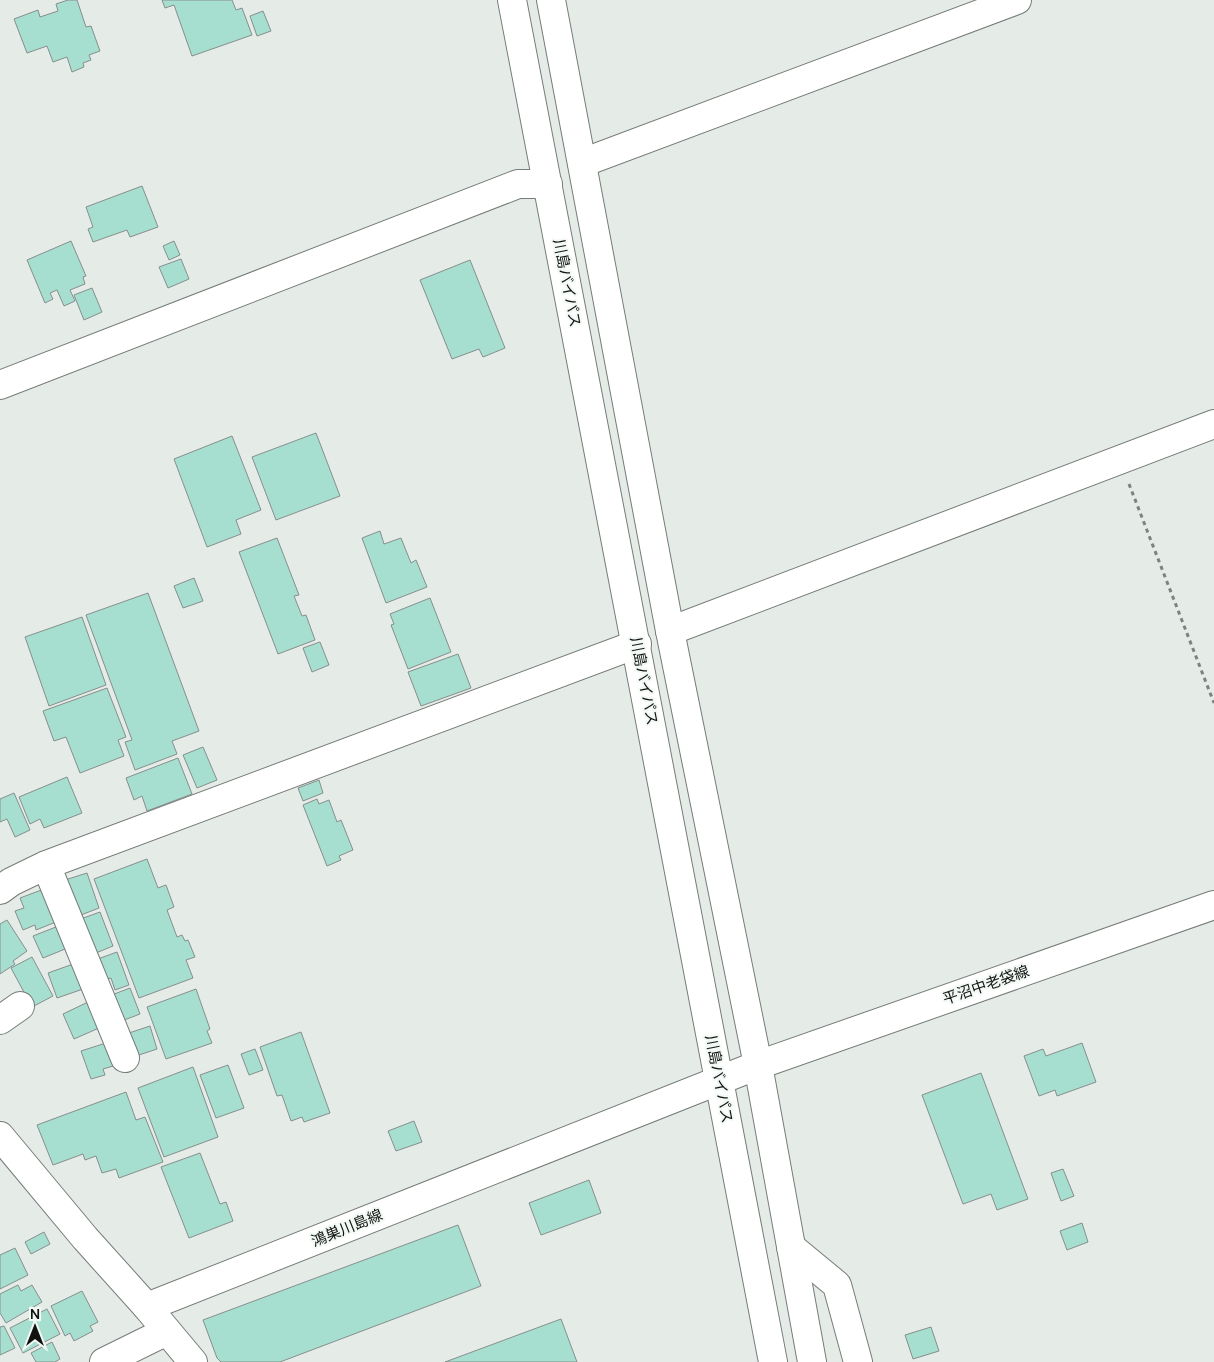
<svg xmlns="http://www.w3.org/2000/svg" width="1214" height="1362" font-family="Manrope,'Noto Sans JP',sans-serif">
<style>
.building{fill:#a6dfd0;stroke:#878e8c}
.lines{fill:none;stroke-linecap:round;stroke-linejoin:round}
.minor-casing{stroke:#767c77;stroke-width:30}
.major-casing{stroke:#767c77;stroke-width:30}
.highway-casing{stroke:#767c77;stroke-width:30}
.path{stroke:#7e827f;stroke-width:3;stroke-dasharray:4 4;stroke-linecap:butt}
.minor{stroke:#fff;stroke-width:28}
.major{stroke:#fff;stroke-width:28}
.highway{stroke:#fff;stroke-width:28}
.labels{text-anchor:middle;stroke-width:4;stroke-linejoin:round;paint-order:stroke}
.street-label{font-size:15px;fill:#111311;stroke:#f2f8f4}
</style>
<rect width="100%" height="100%" fill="#e5ebe6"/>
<path class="building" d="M68,0H77L86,27L91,26L100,51L89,55L91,60L83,63L84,67L72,72L67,57L53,62L47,46L27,53L14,19L38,10L40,17L58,11L56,4Z
M162,0H232L236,10L242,8L252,35L192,56L174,5L165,8Z
M263,11L271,31L257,36L250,16Z
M142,186L158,227L130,237L127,230L93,242L88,229L93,227L86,207Z
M71,241L86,276L83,277L85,284L70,290L75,301L64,306L57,290L50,293L53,299L45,303L27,260Z
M174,241L180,255L169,260L163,246Z
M181,259L189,279L168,288L159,267Z
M470,260L505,348L483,357L479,349L452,359L420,280Z
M92,288L102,312L84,320L74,295Z
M316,433L340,496L276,520L252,457Z
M232,436L261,510L236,520L241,534L207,547L174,459Z
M380,531L384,544L401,538L411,563L416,560L427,587L386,603L362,538Z
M277,538L299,595L294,596L302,616L306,615L315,640L278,654L239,552Z
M194,578L203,601L183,608L174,586Z
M148,593L199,731L172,741L177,754L135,770L125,742L132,740L86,615Z
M430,598L451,652L408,669L391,625L394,624L390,614Z
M82,617L106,685L49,706L25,637Z
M320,642L329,665L312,672L303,648Z
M458,654L471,688L421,706L408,672Z
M107,688L126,737L118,740L124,756L80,773L66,737L54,741L43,711Z
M203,747L217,780L197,788L183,755Z
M178,758L192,794L147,811L142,796L134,800L126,778Z
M67,777L82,813L44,828L40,819L30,824L19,797Z
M319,780L323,793L303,801L298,788Z
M14,793L30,830L15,837L7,819L0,822V799Z
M317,799L319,804L329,800L337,822L341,820L353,850L339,856L341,860L327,866L303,805Z
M147,859L158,888L166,885L174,907L167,910L177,937L182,935L185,941L188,940L195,957L186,960L193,978L139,998L94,879Z
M87,873L99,908L81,915L62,881Z
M44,889L61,920L36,930L35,925L23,930L15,911L24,908L20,898Z
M100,912L113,946L91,955L78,920Z
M7,920L27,951L13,961L15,964L0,974V924Z
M61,925L70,947L43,958L33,936Z
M117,952L129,985L115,990L111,978L102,981L95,960Z
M32,957L53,996L32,1007L11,968Z
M76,963L86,988L57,998L48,973Z
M130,988L140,1014L119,1022L109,996Z
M196,989L210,1029L207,1031L212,1043L166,1059L147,1007Z
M88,1002L99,1028L74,1039L63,1014Z
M150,1026L157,1049L130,1058L123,1035Z
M301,1032L330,1113L304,1122L302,1117L291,1121L282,1095L277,1096L260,1047Z
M106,1043L113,1066L103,1069L105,1075L91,1079L81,1051Z
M1082,1043L1096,1082L1057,1096L1055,1090L1039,1096L1024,1056L1043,1049L1046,1056Z
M255,1049L263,1070L249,1075L241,1054Z
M228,1065L244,1108L216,1118L200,1075Z
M193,1067L218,1137L164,1157L138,1088Z
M981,1073L1028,1199L997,1210L991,1194L963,1204L922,1095Z
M126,1092L136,1120L145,1117L163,1162L119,1178L116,1169L102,1173L96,1156L85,1160L83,1154L53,1165L37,1125Z
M414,1121L422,1142L396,1151L388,1131Z
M200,1153L220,1204L226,1202L233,1221L189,1238L161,1167Z
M1063,1169L1074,1196L1061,1201L1051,1173Z
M589,1180L601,1213L541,1235L529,1203Z
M1082,1223L1088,1242L1067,1250L1060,1231Z
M458,1225L481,1286L280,1362H221L217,1358L203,1320Z
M44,1232L50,1244L31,1254L25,1242Z
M15,1248L28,1275L0,1289V1255Z
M18,1285L21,1291L32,1285L42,1302L6,1323L0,1313V1294Z
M82,1291L98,1322L90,1326L93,1331L74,1341L70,1333L65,1336L51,1306Z
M47,1309L60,1334L23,1353L10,1328Z
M561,1319L577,1362H445Z
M4,1326L15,1348L0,1355V1327Z
M931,1327L939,1351L913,1359L905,1335Z
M52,1342L60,1359L55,1362H36L31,1353Z"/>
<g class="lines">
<defs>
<path id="minor" d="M582,163L1017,0
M0,385L518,184H548
M670,631L1214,424
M46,865L125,1058
M0,890L11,882L46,865L637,644
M0,1020L20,1006
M791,1247L837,1285L858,1362
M147,1307L193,1362
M104,1362L167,1331"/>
<path id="major" d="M0,1136L85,1238L147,1307L758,1065L1214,905"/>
<path id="highway" d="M512,0L773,1362
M551,0L670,631L758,1065L812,1362"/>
</defs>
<use href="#minor" class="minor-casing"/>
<use href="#major" class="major-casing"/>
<use href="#highway" class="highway-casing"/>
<path class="path" d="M1129,484L1214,703"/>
<use href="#minor" class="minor"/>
<use href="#major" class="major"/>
<use href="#highway" class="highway"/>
</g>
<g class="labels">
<g class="street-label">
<text transform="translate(567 283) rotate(79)" y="5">川島バイパス</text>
<text transform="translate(644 681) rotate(79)" y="5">川島バイパス</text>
<text transform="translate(986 985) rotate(-19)" y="5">平沼中老袋線</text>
<text transform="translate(719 1079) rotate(79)" y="5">川島バイパス</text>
<text transform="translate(347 1228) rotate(-22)" y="5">鴻巣川島線</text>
</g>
</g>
<g transform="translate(35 1327)" stroke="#f2f8f4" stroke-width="4" paint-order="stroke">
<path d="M0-4L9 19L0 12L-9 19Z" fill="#111311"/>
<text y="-8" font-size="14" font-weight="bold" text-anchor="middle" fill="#111311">N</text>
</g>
</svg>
